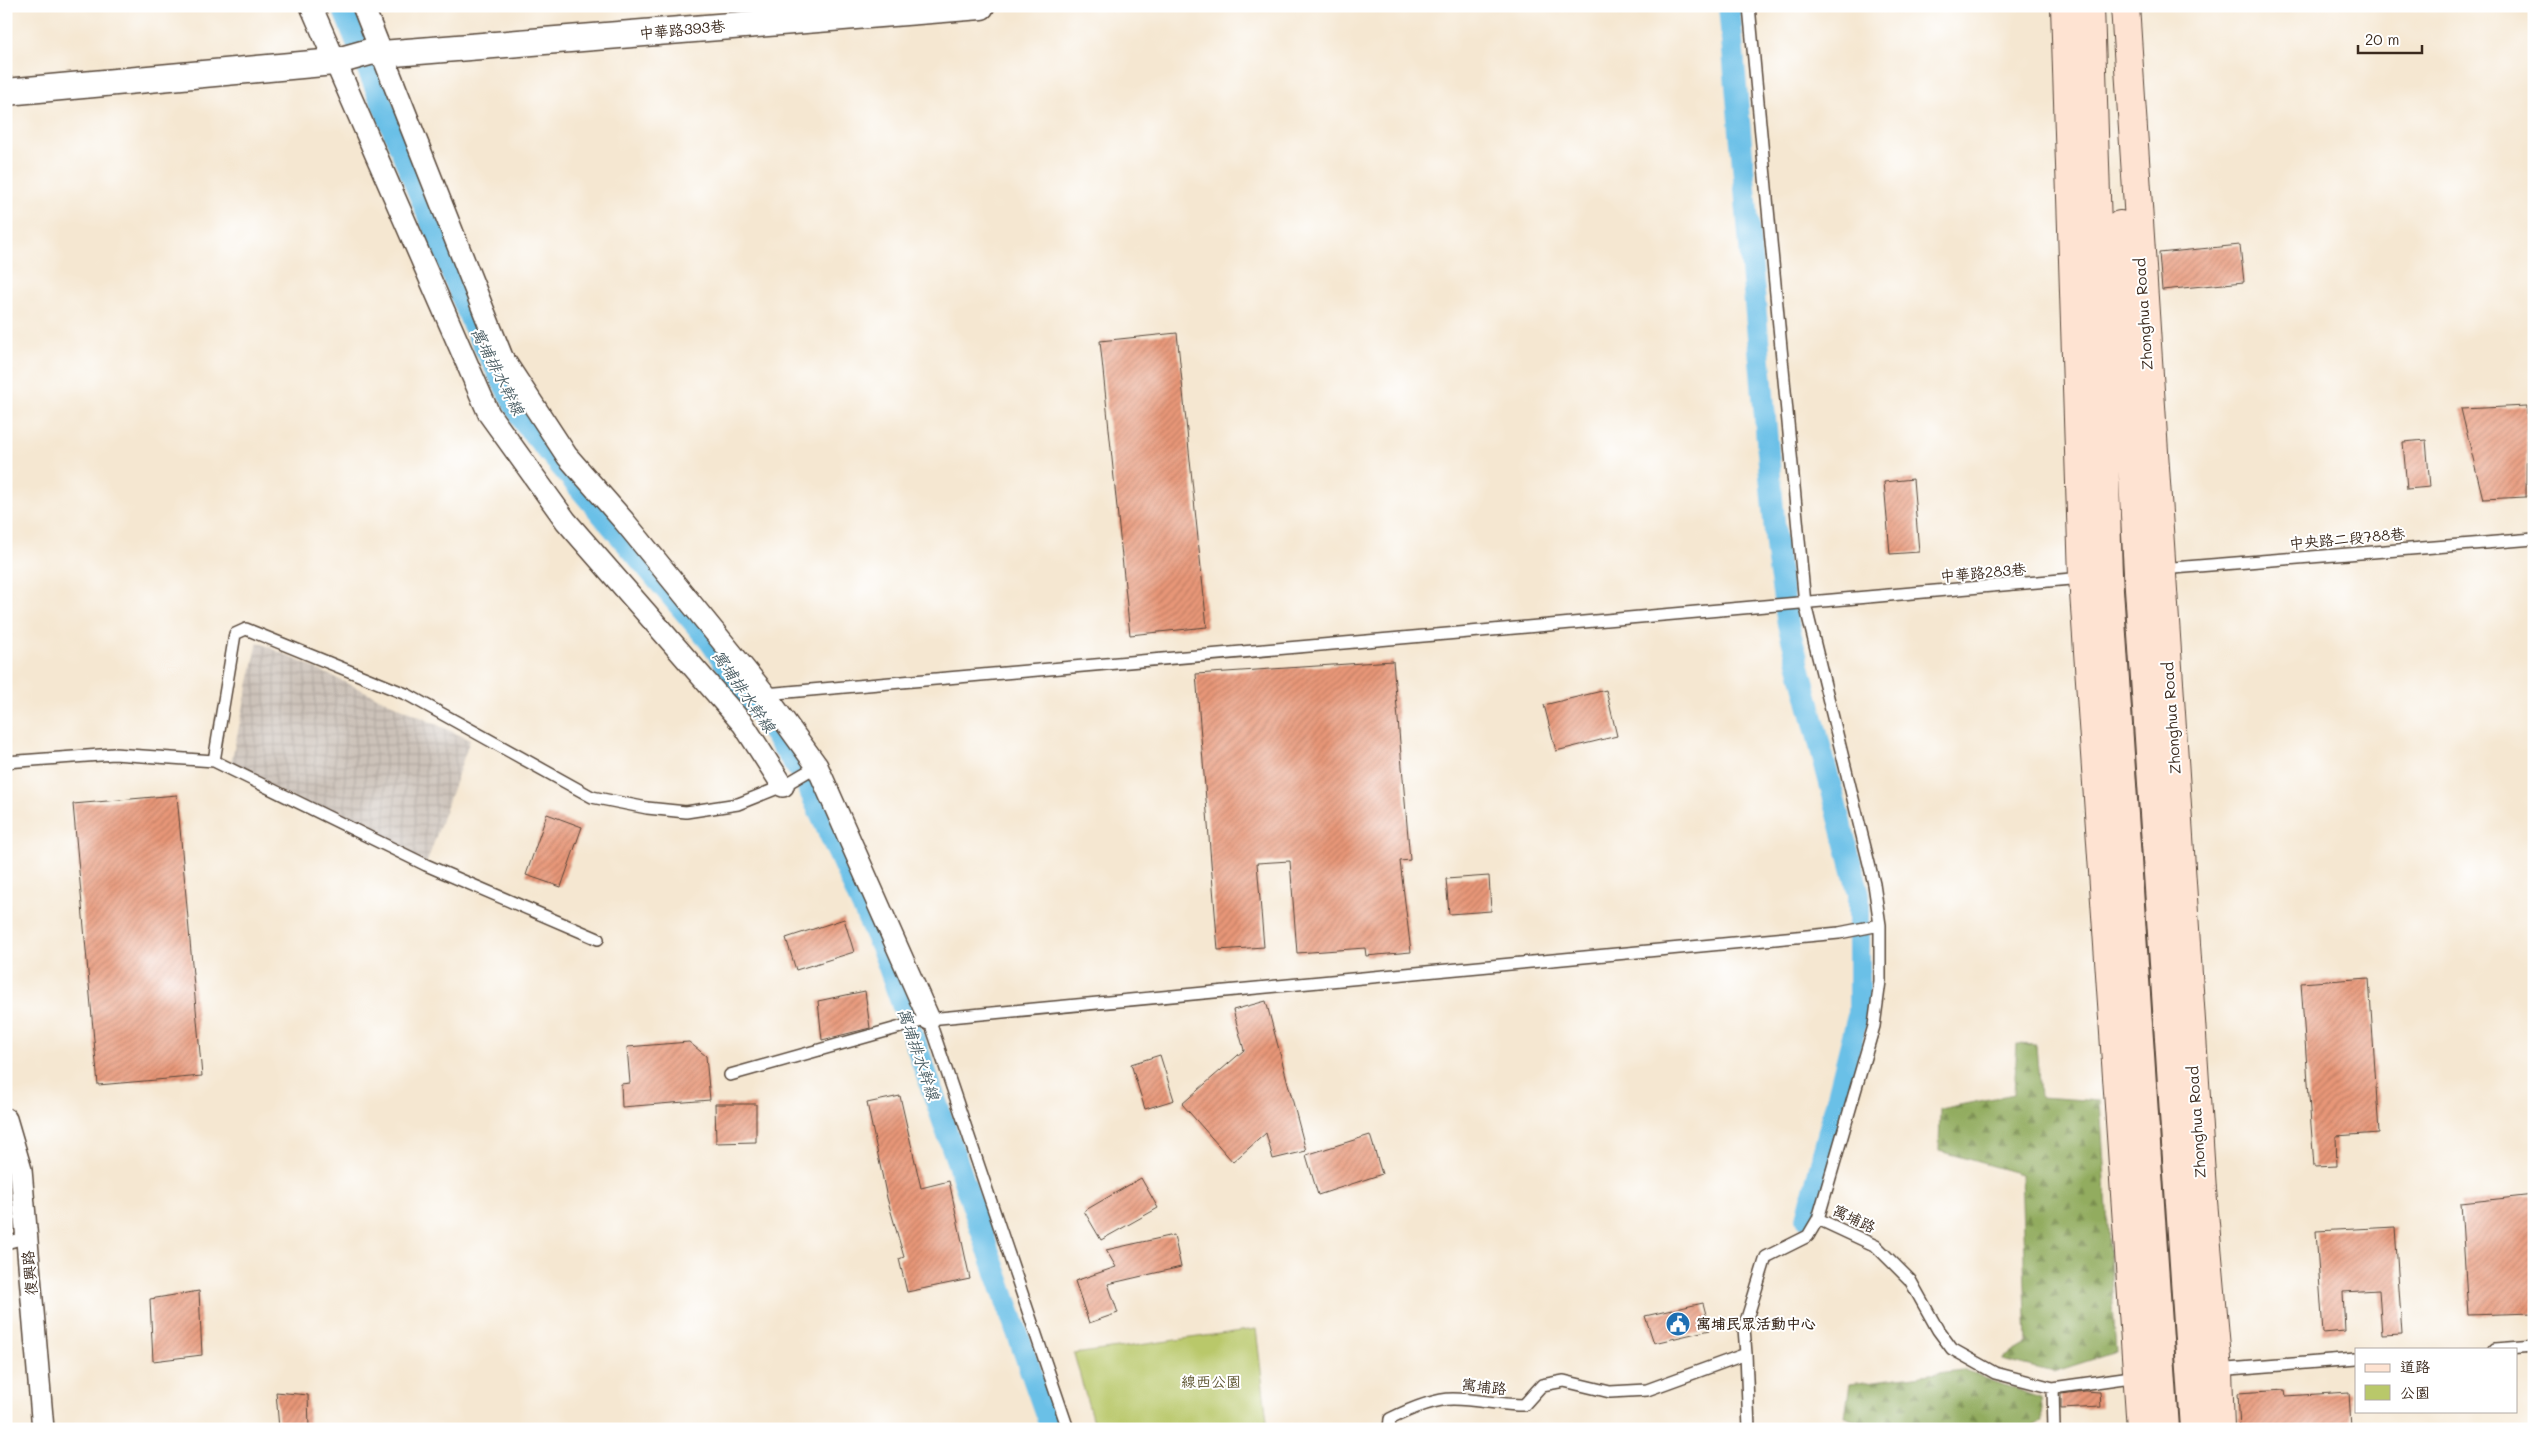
<svg xmlns="http://www.w3.org/2000/svg" width="2540" height="1435" font-family="Mali,'LXGW WenKai TC',sans-serif">
<style>
.industrial{fill:url(#industrial-grid)}
.green{fill:#b9c86a;stroke:#7a7944}
.forest{fill:url(#forest-firs);stroke:#666b3e}
.lines{fill:none;stroke-linecap:round;stroke-linejoin:round}
.canal{stroke:#6ac0e7;stroke-width:22}
.building{fill:url(#building-hatch)}
.service-casing{stroke:#574639;stroke-width:14}
.minor-casing{stroke:#574639;stroke-width:24}
.tertiary-casing{stroke:#574639;stroke-width:29}
.secondary-casing{stroke:#574639;stroke-width:30}
.service{stroke:#fff;stroke-width:11}
.minor{stroke:#fff;stroke-width:21}
.tertiary{stroke:#fff;stroke-width:26}
.secondary{stroke:#fee3d2;stroke-width:28}
.labels{text-anchor:middle;stroke-width:4;stroke-linejoin:round;paint-order:stroke}
.street-label{font-size:15px;fill:#3b2a1e;stroke:#fff}
.poi-label{font-size:15px;font-weight:bold;fill:#3b2a1e;stroke:#fff;text-anchor:start}
.park-label{font-size:15px;fill:#615935;stroke:#fff}
.water-label{font-size:16px;font-style:italic;fill:#4b5e64;stroke:#fff}
</style>
<defs>
<pattern id="industrial-grid" width="8" height="8" patternUnits="userSpaceOnUse" patternTransform="scale(1.25)"><rect width="8" height="8" fill="#ccc2b9"/><path d="M0 4h8M4 0v8" fill="none" stroke="#b0a79f"/></pattern>
<pattern id="forest-firs" width="22" height="20" patternUnits="userSpaceOnUse" patternTransform="scale(1.25)"><rect width="22" height="20" fill="#92ac5e"/><path d="M5 1l3.5 6h-7zM16 11l3.5 6h-7z" fill="#788c4d"/></pattern>
<pattern id="building-hatch" width="6" height="6" patternUnits="userSpaceOnUse" patternTransform="scale(1.25)"><rect width="6" height="6" fill="#e89778"/><path d="M-1 1l2-2M0 6l6-6M5 7l2-2" fill="none" stroke="#bd7b62"/></pattern>
</defs>
<rect width="100%" height="100%" fill="#fff"/>
<filter id="ink" filterUnits="userSpaceOnUse"><feTurbulence type="fractalNoise" baseFrequency=".02" numOctaves="2"/><feDisplacementMap in="SourceGraphic" scale="10" xChannelSelector="R" yChannelSelector="G"/><feConvolveMatrix kernelMatrix="1 2 1 2 8 2 1 2 1" color-interpolation-filters="sRGB"/></filter>
<filter id="wash" filterUnits="userSpaceOnUse"><feTurbulence type="fractalNoise" baseFrequency=".0096" numOctaves="4" result="noise"/><feDisplacementMap in="SourceGraphic" scale="20" xChannelSelector="R" yChannelSelector="G"/><feGaussianBlur stdDeviation="1.12" result="paint"/><feColorMatrix in="noise" values="0 0 0 0 0 0 0 0 0 0 0 0 0 0 0 0 0 1.4 0 .05"/><feComposite in="paint" operator="in"/></filter>
<g filter="url(#wash)">
<rect width="100%" height="100%" fill="#f5e7d1"/>
<path class="industrial" d="M258,642L470,740L426,865L230,767Z"/>
<path class="green" d="M1256,1329L1268,1429H1095L1074,1354Z"/>
<path class="forest" d="M2017,1044L2036,1045L2040,1097L2100,1101L2116,1352L2053,1372L2002,1359L2027,1344L2021,1174L1939,1151L1940,1109L2014,1094Z
M1962,1370L2040,1398L2042,1421L2029,1429H1883L1845,1416L1850,1384Z"/>
<g class="lines">
<path class="canal" d="M342,6L473,325L524,423L711,643L803,776L885,956L1051,1429
M1729,6L1777,555L1788,624L1859,894V1012L1807,1218"/>
</g>
<g id="blocks">
<path class="building" d="M2240,245L2244,282L2162,290L2159,253Z
M1177,333L1207,627L1130,635L1100,341Z
M2527,406L2526,497L2483,499L2461,409Z
M2426,440L2430,487L2407,489L2403,442Z
M1913,479L1919,552L1890,554L1884,482Z
M1393,661L1410,860L1400,861L1411,952L1366,956L1365,948L1297,953L1290,861L1257,863L1264,947L1218,950L1196,674Z
M1606,690L1617,736L1556,751L1544,705Z
M177,795L202,1076L98,1085L73,804Z
M547,814L582,827L561,887L526,875Z
M1489,876L1491,911L1449,914L1446,879Z
M844,919L854,952L796,970L786,938Z
M2369,978L2379,1133L2336,1136L2337,1166L2314,1167L2301,983Z
M865,991L870,1028L822,1040L818,1001Z
M1266,1001L1306,1151L1273,1159L1266,1133L1233,1162L1182,1104L1244,1050L1233,1010Z
M689,1042L706,1056L710,1100L622,1107L621,1084L630,1083L627,1047Z
M1160,1055L1174,1100L1145,1109L1131,1064Z
M900,1096L921,1188L949,1181L970,1279L907,1292L899,1259L904,1257L887,1198L867,1103Z
M715,1104H756V1142L716,1143Z
M1370,1135L1382,1174L1318,1195L1306,1155Z
M1141,1178L1158,1208L1101,1240L1084,1211Z
M2534,1195V1313L2468,1315L2461,1203Z
M2395,1227L2402,1334L2382,1335L2379,1290L2343,1292L2345,1331L2323,1333L2316,1231Z
M1174,1235L1181,1267L1108,1284L1118,1313L1089,1323L1075,1281L1116,1267L1106,1250Z
M199,1291L202,1355L153,1361L150,1299Z
M1703,1303L1710,1330L1654,1343L1645,1316Z
M2285,1390L2286,1396L2349,1392L2351,1429H2240L2238,1393Z
M2085,1391L2100,1392L2101,1407L2061,1409V1394Z
M276,1392L308,1395L309,1429H279Z"/>
</g>
</g>
<g filter="url(#ink)">
<use href="#blocks" fill-opacity="0" stroke="#574639" stroke-width="1"/>
<g class="lines">
<defs>
<path id="service" d="M1749,6L1805,604L1874,884L1880,925V981L1874,1026L1818,1219
M2161,569L2534,539
M765,694L2083,578
M214,761L235,634L246,629L408,695L592,797L647,808L686,812L738,804L783,786L817,766
M6,762L114,754L214,761L426,865L598,939
M929,1019L1068,1429
M730,1075L929,1019L1839,933L1880,925
M6,1243L28,1237
M2495,1349L2534,1346
M1746,1354L1749,1429
M2216,1370L2356,1359
M2053,1388L2054,1429
M1389,1429L1390,1419C1408,1410 1432,1399 1453,1399C1477,1399 1499,1405 1524,1405L1542,1385L1564,1381L1610,1392L1647,1390L1746,1354L1744,1328L1766,1257L1808,1236L1818,1219L1876,1246L1910,1280L1938,1330L1952,1349L1995,1373L2053,1388L2138,1376"/>
<path id="minor" d="M311,6L489,414L566,521L743,724L783,786
M363,6L502,357L567,456L624,521L765,694L817,766L929,1019
M6,1119L21,1170L43,1429"/>
<path id="tertiary" d="M6,92L334,62L373,51L382,54L981,6"/>
<path id="secondary" d="M2065,6L2083,578L2141,1429
M2090,6L2108,575L2165,1429
M2125,6L2202,1190L2218,1370L2220,1429
M2120,225L2138,573L2195,1429"/>
</defs>
<use href="#service" class="service-casing"/>
<use href="#minor" class="minor-casing"/>
<use href="#tertiary" class="tertiary-casing"/>
<use href="#secondary" class="secondary-casing"/>
<use href="#service" class="service"/>
<use href="#minor" class="minor"/>
<use href="#tertiary" class="tertiary"/>
<use href="#secondary" class="secondary"/>
</g>
</g>
<defs>
<symbol id="civic-disc" viewBox="-11 -11 22 22"><circle r="9.5" fill="#1f6fb2" stroke="#fff"/><path d="M-.6-6.5H3V-4.5H.6V-3L4-1V1h2V6H-6V1h2V-1L-.6-3ZM-1.2 2.5V6h2.4V2.5Z" fill="#fff"/></symbol>
</defs>
<g fill-rule="evenodd">
<use href="#civic-disc" x="1664" y="1310" width="28" height="28"/>
</g>
<g class="labels">
<g class="street-label">
<text transform="translate(682 30) rotate(-5)" y="5">中華路393巷</text>
<text transform="translate(2144 314) rotate(-94)" y="5">Zhonghua Road</text>
<text transform="translate(2347 539) rotate(-5)" y="5">中央路二段788巷</text>
<text transform="translate(1983 573) rotate(-5)" y="5">中華路283巷</text>
<text transform="translate(2172 718) rotate(-94)" y="5">Zhonghua Road</text>
<text transform="translate(2197 1122) rotate(-94)" y="5">Zhonghua Road</text>
<text transform="translate(1854 1219) rotate(25)" y="5">寓埔路</text>
<text transform="translate(30 1273) rotate(-95)" y="5">復興路</text>
<text transform="translate(1484 1387) rotate(6)" y="5">寓埔路</text>
</g>
<g class="poi-label">
<text x="1696" y="1329">寓埔民眾活動中心</text>
</g>
<g class="park-label">
<text x="1211" y="1387">線西公園</text>
</g>
<g class="water-label">
<text transform="translate(498 371) rotate(63)" y="6">寓埔排水幹線</text>
<text transform="translate(744 691) rotate(55)" y="6">寓埔排水幹線</text>
<text transform="translate(919 1054) rotate(71)" y="6">寓埔排水幹線</text>
</g>
</g>
<rect width="2540" height="1435" fill="none" stroke="#fff" stroke-width="25"/>
<rect x="2355" y="1348" width="162" height="65" fill="#ffffff" stroke="#b1aaa5"/>
<rect x="2365" y="1364" width="25" height="8" fill="#fee3d2" stroke="#b1aaa5"/>
<text x="2400" y="1372" font-size="15" fill="#3b2a1e">道路</text>
<rect x="2365" y="1385" width="25" height="15" fill="#b9c86a" stroke="#b1aaa5"/>
<text x="2400" y="1398" font-size="15" fill="#3b2a1e">公園</text>
<path d="M2358 45v8h64v-8" fill="none" stroke="#3b2a1e" stroke-width="2.5"/>
<text x="2365" y="45" font-size="15" fill="#3b2a1e" stroke="#ffffff" stroke-width="4" paint-order="stroke">20 m</text>
</svg>
